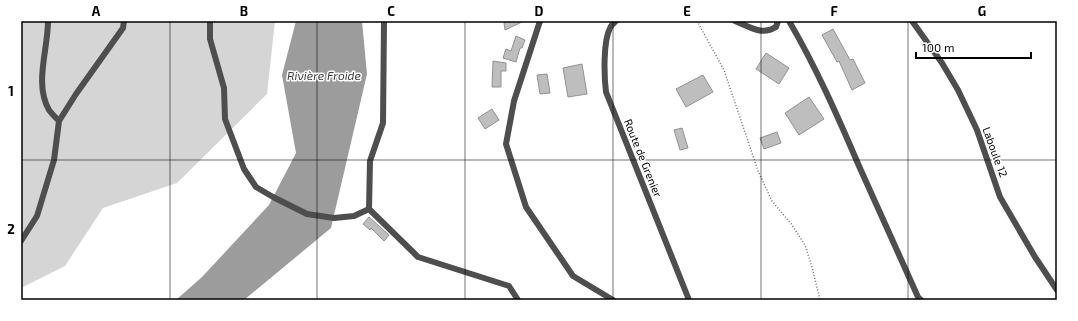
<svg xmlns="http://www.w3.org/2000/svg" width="1078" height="321" font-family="'Exo 2',sans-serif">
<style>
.green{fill:#d5d5d5}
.water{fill:#9c9c9c}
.building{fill:#bebebe;stroke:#929292}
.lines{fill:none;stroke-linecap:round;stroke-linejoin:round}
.path{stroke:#707070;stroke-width:1.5;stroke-dasharray:1 2;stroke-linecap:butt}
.street{stroke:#4e4e4e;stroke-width:6}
.grid{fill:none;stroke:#000;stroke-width:1;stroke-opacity:0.55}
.labels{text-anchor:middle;stroke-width:3;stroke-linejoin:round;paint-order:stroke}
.street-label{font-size:11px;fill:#000;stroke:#fff}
.water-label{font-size:12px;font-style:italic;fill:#3d3d3d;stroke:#fff}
.neatline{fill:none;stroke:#000;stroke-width:1.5}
.grid-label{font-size:13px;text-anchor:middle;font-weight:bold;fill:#000}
</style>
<rect width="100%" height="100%" fill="#fff"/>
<path class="green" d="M21,21H275L267,94L177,183L103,208L65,266L21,288Z"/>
<path class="water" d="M296,21H362L367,74L331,228L244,300H176L202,277L269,205L296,153L282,75Z"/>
<path class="building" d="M508,21H524L505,30L504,23Z
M833,29L850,60L853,59L865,83L852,90L839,61L837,62L822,35Z
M516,36L525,40L522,48H520L516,62L503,58L506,49L511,51Z
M766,53L789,68L779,84L756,69Z
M493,61L506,63V71H501V87H492Z
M582,64L587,94L568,97L563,68Z
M547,74L550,93L540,94L537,75Z
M703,75L713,92L686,107L676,89Z
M809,97L824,119L799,135L785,113Z
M492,109L499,120L485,129L478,118Z
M682,128L688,148L680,150L674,130Z
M777,132L781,143L764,149L760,138Z
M369,217L389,235L384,241L371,228L370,230L363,224Z"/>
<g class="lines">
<path class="path" d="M697,21L724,70L758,171L772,201L792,225L805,245L812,267L820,300"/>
<path class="street" d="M48,21C48,50 34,84 49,110C52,114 56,118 59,121
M210,21V39L224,88L225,119L244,169L256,187L273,197L307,214L334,218L354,216L369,209L418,257L509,286L518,300
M540,21L514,101L506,144L526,207L573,276L613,300
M616,21C614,23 611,25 610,28C603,42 604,76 606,92L689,300
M735,21C750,27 762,36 776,27L778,21
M789,21C816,67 838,117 859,166C879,210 898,253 918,297L921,300
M912,21L942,63L958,90L977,130L1000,197L1035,257L1057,290
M369,209L370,161L383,123L384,21
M21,241L37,216L54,160L59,121L76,94L123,28L124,21"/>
</g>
<path class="grid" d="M170,21V300M317,21V300M465,21V300M613,21V300M761,21V300M908,21V300M21,160H1057"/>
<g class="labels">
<g class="street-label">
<text transform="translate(995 152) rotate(70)" y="4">Laboule 12</text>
<text transform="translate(643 158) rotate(68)" y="4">Route de Grenier</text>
</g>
<g class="water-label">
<text x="324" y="80">Rivière Froide</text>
</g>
</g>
<rect width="1078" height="321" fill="none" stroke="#ffffff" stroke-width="44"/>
<path d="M916 52v6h115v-6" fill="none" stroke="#000000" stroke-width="2"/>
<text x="922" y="52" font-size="12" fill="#000000" stroke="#ffffff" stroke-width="3" paint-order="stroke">100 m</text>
<rect x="22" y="22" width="1034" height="277" class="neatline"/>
<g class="grid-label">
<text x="96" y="16">A</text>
<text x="244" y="16">B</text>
<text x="391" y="16">C</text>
<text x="539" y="16">D</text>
<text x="687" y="16">E</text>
<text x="834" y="16">F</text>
<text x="982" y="16">G</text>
<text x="11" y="96">1</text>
<text x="11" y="234">2</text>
</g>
</svg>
